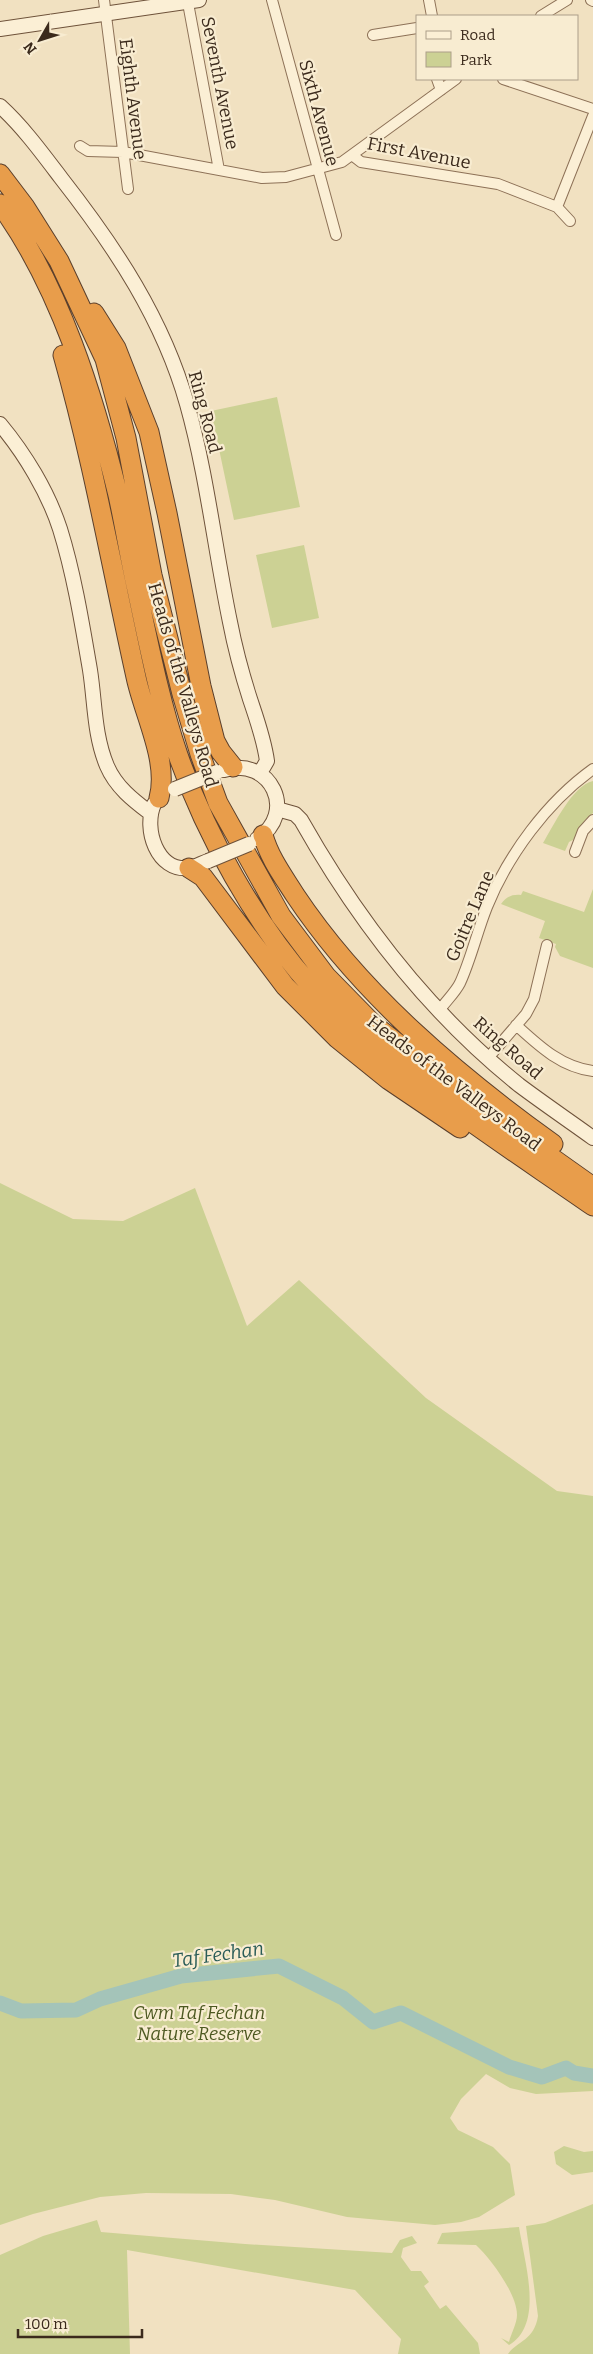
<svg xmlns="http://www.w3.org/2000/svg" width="593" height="2354" font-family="Bitter,serif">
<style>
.green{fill:#ccd194}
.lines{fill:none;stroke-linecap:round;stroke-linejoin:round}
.river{stroke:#a4c4b9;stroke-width:15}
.street-casing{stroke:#8d7157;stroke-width:12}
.secondary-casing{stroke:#6e523a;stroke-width:16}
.highway-casing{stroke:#5a3f2c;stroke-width:21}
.street{stroke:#fbefd5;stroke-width:10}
.secondary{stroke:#fbefd5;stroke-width:14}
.highway{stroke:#e89d4b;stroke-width:19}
.secondary-bridge-casing{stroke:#6e523a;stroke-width:16;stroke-linecap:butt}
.secondary-bridge{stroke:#fbefd5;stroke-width:14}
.labels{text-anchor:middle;stroke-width:4.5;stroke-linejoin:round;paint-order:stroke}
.street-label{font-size:18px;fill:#3b2a1c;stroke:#f8ecd1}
.park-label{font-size:18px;font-style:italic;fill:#4d5921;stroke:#f8ecd1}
.water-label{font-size:19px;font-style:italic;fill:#2a5c57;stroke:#f8ecd1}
</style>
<rect width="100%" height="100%" fill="#f1e1c1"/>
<path class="green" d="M277,397L300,507L234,520L211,411Z
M304,545L319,618L272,628L256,555Z
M593,781V813L585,820L573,840L569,842L565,851L543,843C554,825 572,786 593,781Z
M593,889V968L560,956L555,947L556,944L539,938L545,921L501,904C506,897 512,894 521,895L523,891L584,912Z
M0,1183L73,1219L123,1221L195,1188L247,1326L299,1280L426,1398L557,1491L593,1496V2091L536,2094L510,2088L486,2074L461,2099L450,2118L458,2130L493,2147L510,2164L515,2195L479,2217L461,2222L435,2225L347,2217L275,2200L231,2194L146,2193L100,2197L33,2214L0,2225Z
M564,2146L584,2152L593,2151V2172L572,2175L556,2164L554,2152Z
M593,2204V2354H508C518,2340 534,2341 538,2316L526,2226L545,2223Z
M97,2220L101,2232L245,2244L392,2253L400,2240L412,2236L417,2243L403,2248L401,2257L411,2271H421L429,2282L424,2286L440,2309L446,2305L478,2343L480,2354H398L401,2339L355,2290L127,2250L130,2354H0V2255L43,2236Z
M519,2227C524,2261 545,2324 509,2345L501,2338L509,2342C511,2334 517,2323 517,2315C517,2294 491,2259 476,2245L437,2244L442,2233Z"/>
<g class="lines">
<path class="river" d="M0,2003L21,2011L76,2010L100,1999L181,1976L279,1966L343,1998L373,2022L401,2013L509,2067L542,2077L566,2068L574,2073L593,2076"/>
<defs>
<path id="street" d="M104,0L128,189
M272,0L336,235
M429,0L432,16
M591,0L593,1
M188,3L219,170
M541,16L567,0
M373,35L417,28
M437,79L441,90
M503,79L593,109
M80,146L88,151L123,152L262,178L286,177L342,162L456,79
M352,155L361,162L498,184L557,207L570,221
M557,207L593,116
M575,852L583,831L593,820
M439,1011C445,1002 455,993 460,983C471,959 477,932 487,907C508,855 547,802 593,769
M516,1025C539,1046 561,1067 593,1071
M488,1058L526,1014L534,999L547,945"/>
<path id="secondary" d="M0,29L199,0
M0,106C23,127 42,153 61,178C115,247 163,319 187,404C207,475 215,550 230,622C235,648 242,674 250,699C257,720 264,739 267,761L260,773
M0,424C25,454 48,492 60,529C74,574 82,623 90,670C95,702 94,735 107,766C116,787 133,800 150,813
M224,770C271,756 298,813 257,839
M154,804C143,829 157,872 189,868C195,867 202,863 208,861
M277,809L295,814L301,820C358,921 428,1012 519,1085C543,1103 568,1120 593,1138"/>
<path id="highway" d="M0,174L25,207L59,261L105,359L126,438L152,575L182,694L200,754L218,803L281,916L326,976L374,1025L466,1097L593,1187
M0,204C60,286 94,397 118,495C125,527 130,559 137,590C149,646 160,702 178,755C205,833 256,925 311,986C390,1073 497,1139 593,1206
M94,313L116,348L149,432L167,513L201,686L215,741L221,752L233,767
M63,355C93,461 112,569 136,677C144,715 169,761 159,798
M263,835C269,857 283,876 295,895C361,994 457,1075 553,1144
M189,868L203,877L285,986L337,1038L389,1080L460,1128"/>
</defs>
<use href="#street" class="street-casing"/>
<use href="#secondary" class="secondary-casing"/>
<use href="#highway" class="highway-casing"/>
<use href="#street" class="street"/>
<use href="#secondary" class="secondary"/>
<use href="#highway" class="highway"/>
<defs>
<path id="secondary-bridge" d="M175,789L217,772
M208,861L249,844"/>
</defs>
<use href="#secondary-bridge" class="secondary-bridge-casing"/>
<use href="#secondary-bridge" class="secondary-bridge"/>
</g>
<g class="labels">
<g class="street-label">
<text transform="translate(220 83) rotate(79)" y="6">Seventh Avenue</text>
<text transform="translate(133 99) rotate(83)" y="6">Eighth Avenue</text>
<text transform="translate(319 113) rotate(75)" y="6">Sixth Avenue</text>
<text transform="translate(419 153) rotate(11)" y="6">First Avenue</text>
<text transform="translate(205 412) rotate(75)" y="6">Ring Road</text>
<text transform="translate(183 685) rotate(74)" y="6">Heads of the Valleys Road</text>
<text transform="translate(470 916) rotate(-67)" y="6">Goitre Lane</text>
<text transform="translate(508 1048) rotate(41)" y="6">Ring Road</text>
<text transform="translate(454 1083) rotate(37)" y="6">Heads of the Valleys Road</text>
</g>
<g class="park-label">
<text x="199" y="2019">Cwm Taf Fechan<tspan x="199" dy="21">Nature Reserve</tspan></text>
</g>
<g class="water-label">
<text transform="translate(218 1954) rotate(-8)" y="7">Taf Fechan</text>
</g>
</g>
<rect x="416" y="15" width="162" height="65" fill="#f8ecd1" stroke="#ac9e89"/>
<rect x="426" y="31" width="25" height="8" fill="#fbefd5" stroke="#ac9e89"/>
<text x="460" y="40" font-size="15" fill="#3b2a1c">Road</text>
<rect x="426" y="52" width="25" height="15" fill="#ccd194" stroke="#ac9e89"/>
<text x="460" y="65" font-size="15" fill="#3b2a1c">Park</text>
<g transform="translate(40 40) rotate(231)" stroke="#f8ecd1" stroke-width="4" paint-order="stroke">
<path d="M0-4L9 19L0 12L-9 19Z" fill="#3b2a1c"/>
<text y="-8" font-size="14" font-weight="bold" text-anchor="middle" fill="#3b2a1c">N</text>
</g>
<path d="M18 2329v8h124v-8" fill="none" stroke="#3b2a1c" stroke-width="2.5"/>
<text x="25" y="2329" font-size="15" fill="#3b2a1c" stroke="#f8ecd1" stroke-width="4" paint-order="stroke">100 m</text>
</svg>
